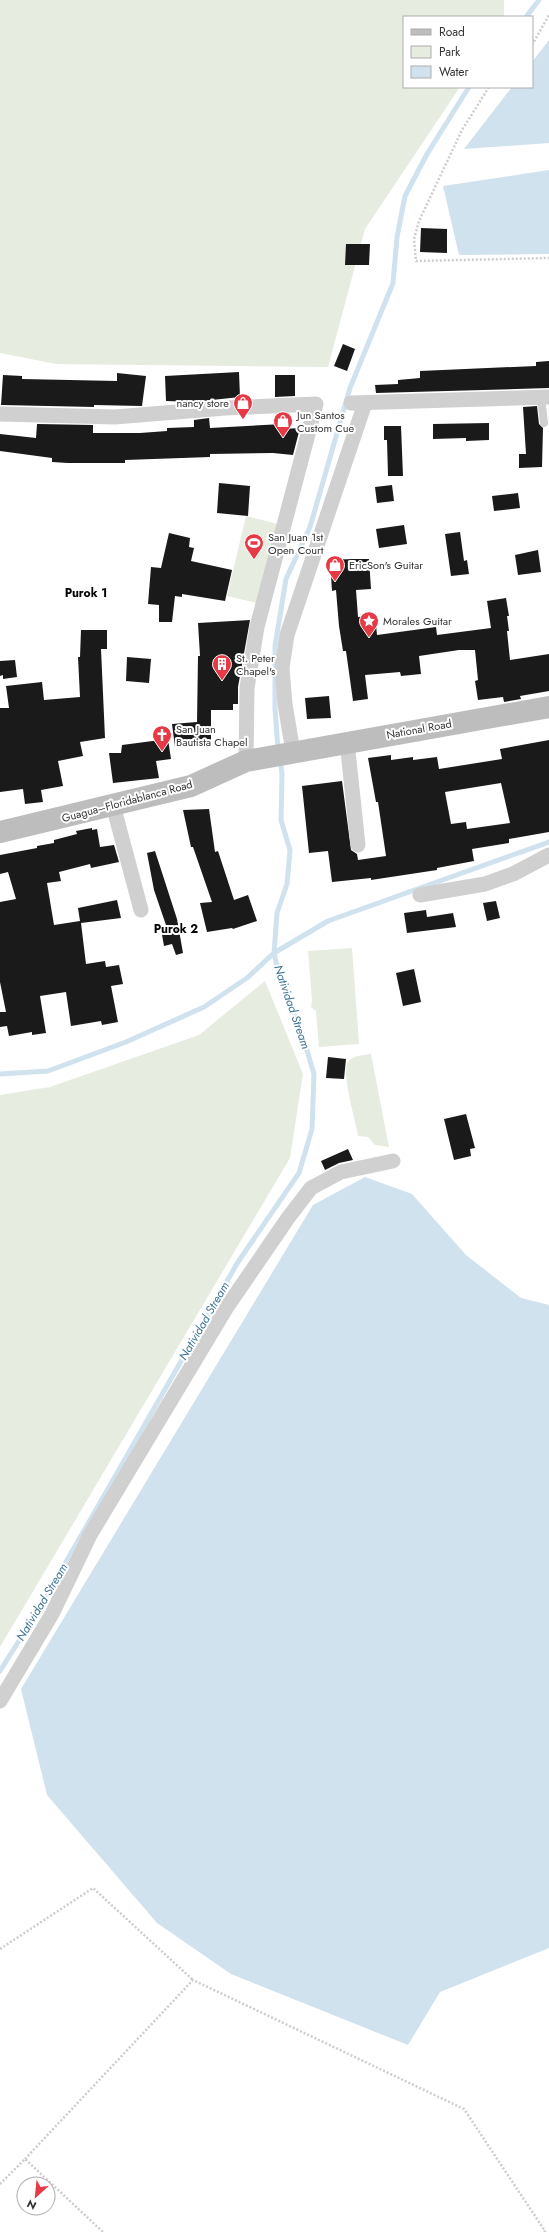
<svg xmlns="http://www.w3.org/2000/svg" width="549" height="2232" font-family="Jost,sans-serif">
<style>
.green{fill:#e6ecdf}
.water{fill:#cfe2ee}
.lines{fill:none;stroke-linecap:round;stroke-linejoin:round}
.stream{stroke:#cfe2ee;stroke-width:5}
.building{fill:#1a1a1a;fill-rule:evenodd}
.path{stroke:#cdcdcd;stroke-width:2.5;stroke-dasharray:2 2;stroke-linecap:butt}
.lane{stroke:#d0d0d0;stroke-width:8}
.street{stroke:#d0d0d0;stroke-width:15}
.secondary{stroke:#bdbdbd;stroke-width:22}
.labels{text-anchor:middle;stroke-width:4;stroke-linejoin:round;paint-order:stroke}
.poi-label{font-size:11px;fill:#333;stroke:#fff;text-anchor:start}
.street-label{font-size:11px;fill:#333;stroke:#fff}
.neighbourhood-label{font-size:12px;font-weight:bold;fill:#000;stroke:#fff}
.water-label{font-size:12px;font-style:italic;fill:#3f7597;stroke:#fff}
</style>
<rect width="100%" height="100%" fill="#fff"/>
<path class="green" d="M0,0H504V16L404,17V87H460L365,229L328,367L56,364L0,353Z
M246,516L282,525L262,604L227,596Z
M352,948L359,1044L319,1047L316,1011L311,1007L312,1000L308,951Z
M265,981L303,1074L290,1158L0,1647V1095L50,1087L199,1035Z
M371,1054L389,1147L375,1145L368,1137L358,1136C356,1120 341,1075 348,1062C353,1055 364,1055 371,1054Z"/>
<path class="water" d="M549,40V143L464,149L512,87H532V62Z
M549,170V254L459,255L443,186Z
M365,1177L412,1194L466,1255L521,1298L549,1305V1948L440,1992L408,2045L231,1974L157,1923L47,1795L21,1689L313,1205Z"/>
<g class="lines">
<path class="stream" d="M526,17L539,0
M278,749L275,709V646L286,579L310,527L350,388L393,283L397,237L405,196L427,154L469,87
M0,1074L48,1071L126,1042L204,1007L247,978L274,953L328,921L549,842
M0,1671L39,1609L238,1262L299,1173L312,1129L314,1074L299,1024L280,980L274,953L277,913L287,884L290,850L281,820L282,774L280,759"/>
</g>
<path class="building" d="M421,228L447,229V253L420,252Z
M346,244H370L369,265H345Z
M343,344L355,349L347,371L334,366Z
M549,361V388L376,393L375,385L398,384V380L420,378V371L536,366V362Z
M239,372L240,397L193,402L166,401L165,376Z
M117,373L146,376L142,406L94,405V407L1,405L3,375L22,376V379L117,381Z
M275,375H295V396L275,397Z
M537,406L539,424L543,428L542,467L519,468V454H526L523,407Z
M209,418L210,428L283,424V429L300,428L293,455L273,453L210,454V457L125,460V463H68L52,462V458L0,451V434L36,438L37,424L93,425V433H140L167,431V428L194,427V420Z
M489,423V440L466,441V438L433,439V424Z
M384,426H401L403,476H388L387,440H384Z
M219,483L250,486L248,516L217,513Z
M392,485L394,501L377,503L375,487Z
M518,493L520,508L494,511L492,496Z
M404,525L407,544L379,548L376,529Z
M460,532L464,561L467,560L469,574L451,576L445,534Z
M169,533L190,538L189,547L194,548L191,561L232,570L225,601L182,594V597L175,596L172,622H159V605L148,604L151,567L161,568Z
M538,550L541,572L518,575L515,555Z
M352,559H369L371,589L356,590L358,617L375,615L377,635L436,627L437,635L491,628L487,601L506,598L509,616H507L509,631H507L510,660L549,654V691L520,696L521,699L504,702L503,697L478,700L475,681L478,680L475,650H459L419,656L421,674L401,676L400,672L365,675L368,699L353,701L346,651H343L339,626L336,590L332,591L330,560Z
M250,620L238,687V704H233V710H211V742H194V745L175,747L172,724L197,722L198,656H200L198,623Z
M81,630H107V649H101L105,738L80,742L83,756L58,761L63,786L41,790L43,802L25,804L23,789L0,792V708H9L6,686L42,682L44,700L80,697L78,657H80Z
M127,657L151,659L149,683L126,681Z
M15,660L17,677L3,679V675L0,676V661Z
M329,696L331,718L307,719L305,698Z
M168,739L171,759L156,761L159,778L113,783L109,753H121L122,745Z
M549,740V832L509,839V843L472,849L474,861L437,868V870L371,880V878L332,882L328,851L309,853L302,786L342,781L351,850L357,854L358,860L386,856L378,802H376L368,758L391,755V760L413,757V760L437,757L439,769L502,759L500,749ZM501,783L510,823L467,829L466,822L451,824L445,792Z
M209,809L215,852L218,851L234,900L248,895L257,921L233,929L232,928L207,932L200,903L212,902L193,847H191L183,810Z
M92,828V830L97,829L100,847L114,845L119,862L91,868L90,864L59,872L61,881L47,883L54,925L80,921L78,908L117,900L121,918L81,923L86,964L105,961L106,967L119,965L123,984L111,986L118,1022L102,1025L101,1021L71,1026L66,992L40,996L46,1033L32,1035V1032L9,1036L7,1026L0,1027V1012H6L0,982V902L16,899L8,872L0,874V855L37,848V846L54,843V840L77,834L76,831Z
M155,851L177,919L183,953L176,955L172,944L164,946L161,929L167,928L154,890L147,853Z
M496,901L500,918L487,921L483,903Z
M426,910L427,917L453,913L456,927L407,933L404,913Z
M414,969L421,1002L403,1006L396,973Z
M328,1057L346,1059L344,1079L326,1078Z
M466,1114L475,1148L470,1149L471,1156L454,1160L444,1119Z
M348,1149L353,1160L339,1163L325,1170L321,1161Z"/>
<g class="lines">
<path class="path" d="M532,45L549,15
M489,87L462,130L419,221L414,239L416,261L549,258
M0,1949L93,1888L193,1980
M25,2159L193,1980L464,2109L545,2231L544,2232
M0,2184L25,2159L103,2232"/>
<path class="lane" d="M541,397L544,423"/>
<path class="street" d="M351,403L549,397
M0,414L115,417L225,408L316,404L257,627L247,688L246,761
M347,742L358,845
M293,752L285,704L282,668L287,635L365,403
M113,805L141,910
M420,895L485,884L513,874L549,855
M0,1701L52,1614L90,1535L227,1307L288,1218L311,1188L341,1172L393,1161"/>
<path class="secondary" d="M0,832L191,786L246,761L549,707"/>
</g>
<defs>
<symbol id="shop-pin" viewBox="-11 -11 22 30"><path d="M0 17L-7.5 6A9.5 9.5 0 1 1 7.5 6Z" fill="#e63946" stroke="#fff"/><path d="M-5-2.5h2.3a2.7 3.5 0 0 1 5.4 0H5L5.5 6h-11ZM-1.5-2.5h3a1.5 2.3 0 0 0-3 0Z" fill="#fff"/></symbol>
<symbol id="stadium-pin" viewBox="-11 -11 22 30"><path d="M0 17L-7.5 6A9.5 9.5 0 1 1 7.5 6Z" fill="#e63946" stroke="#fff"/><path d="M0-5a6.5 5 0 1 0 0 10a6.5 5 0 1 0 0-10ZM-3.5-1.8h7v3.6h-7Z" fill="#fff"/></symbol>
<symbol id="sight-pin" viewBox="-11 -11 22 30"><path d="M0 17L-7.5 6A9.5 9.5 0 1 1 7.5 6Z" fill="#e63946" stroke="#fff"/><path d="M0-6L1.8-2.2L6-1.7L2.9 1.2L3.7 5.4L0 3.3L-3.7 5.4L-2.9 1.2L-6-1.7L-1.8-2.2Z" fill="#fff"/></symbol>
<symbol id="building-pin" viewBox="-11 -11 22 30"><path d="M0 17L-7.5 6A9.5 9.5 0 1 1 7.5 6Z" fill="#e63946" stroke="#fff"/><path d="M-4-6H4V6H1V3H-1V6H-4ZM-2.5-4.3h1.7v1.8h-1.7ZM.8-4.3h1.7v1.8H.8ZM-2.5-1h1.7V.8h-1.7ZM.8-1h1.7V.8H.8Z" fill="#fff"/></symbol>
<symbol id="church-pin" viewBox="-11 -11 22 30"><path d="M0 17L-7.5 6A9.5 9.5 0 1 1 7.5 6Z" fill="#e63946" stroke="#fff"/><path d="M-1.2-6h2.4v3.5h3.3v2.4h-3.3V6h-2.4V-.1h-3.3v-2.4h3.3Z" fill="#fff"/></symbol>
</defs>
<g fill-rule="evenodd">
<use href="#shop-pin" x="232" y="392" width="22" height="30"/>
<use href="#shop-pin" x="272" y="410" width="22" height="30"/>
<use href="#stadium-pin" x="243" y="532" width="22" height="30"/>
<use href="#shop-pin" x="324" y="554" width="22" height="30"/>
<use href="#sight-pin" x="358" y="610" width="22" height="30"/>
<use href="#building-pin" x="211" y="653" width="22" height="30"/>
<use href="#church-pin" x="151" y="724" width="22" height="30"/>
</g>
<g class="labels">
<g class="poi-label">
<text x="229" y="407" text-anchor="end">nancy store</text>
<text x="297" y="419">Jun Santos<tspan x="297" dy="13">Custom Cue</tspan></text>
<text x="268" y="541">San Juan 1st<tspan x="268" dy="13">Open Court</tspan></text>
<text x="349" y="569">EricSon's Guitar</text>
<text x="383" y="625">Morales Guitar</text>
<text x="236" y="662">St. Peter<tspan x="236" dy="13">Chapel's</tspan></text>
<text x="176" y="733">San Juan<tspan x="176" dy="13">Bautista Chapel</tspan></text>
</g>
<g class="street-label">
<text transform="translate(419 729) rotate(-10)" y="4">National Road</text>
<text transform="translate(127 801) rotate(-15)" y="4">Guagua–Floridablanca Road</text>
</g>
<g class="neighbourhood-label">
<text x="86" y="597">Purok 1</text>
<text x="176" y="933">Purok 2</text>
</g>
<g class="water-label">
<text transform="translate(292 1007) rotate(71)" y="4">Natividad Stream</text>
<text transform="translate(204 1321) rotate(-60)" y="4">Natividad Stream</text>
<text transform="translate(42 1602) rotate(-59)" y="4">Natividad Stream</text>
</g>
</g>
<rect x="403" y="16" width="130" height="72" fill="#ffffff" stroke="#adadad"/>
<rect x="411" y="29" width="20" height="6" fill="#bdbdbd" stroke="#adadad"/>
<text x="439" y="36" font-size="12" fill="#333333">Road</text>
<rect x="411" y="46" width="20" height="12" fill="#e6ecdf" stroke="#adadad"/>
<text x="439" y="56" font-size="12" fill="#333333">Park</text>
<rect x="411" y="66" width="20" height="12" fill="#cfe2ee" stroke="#adadad"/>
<text x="439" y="76" font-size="12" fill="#333333">Water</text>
<g transform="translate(36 2196) rotate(207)"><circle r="19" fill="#ffffff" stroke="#adadad"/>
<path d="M0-3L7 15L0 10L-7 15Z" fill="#e63946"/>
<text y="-6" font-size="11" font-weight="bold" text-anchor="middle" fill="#333333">N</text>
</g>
</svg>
